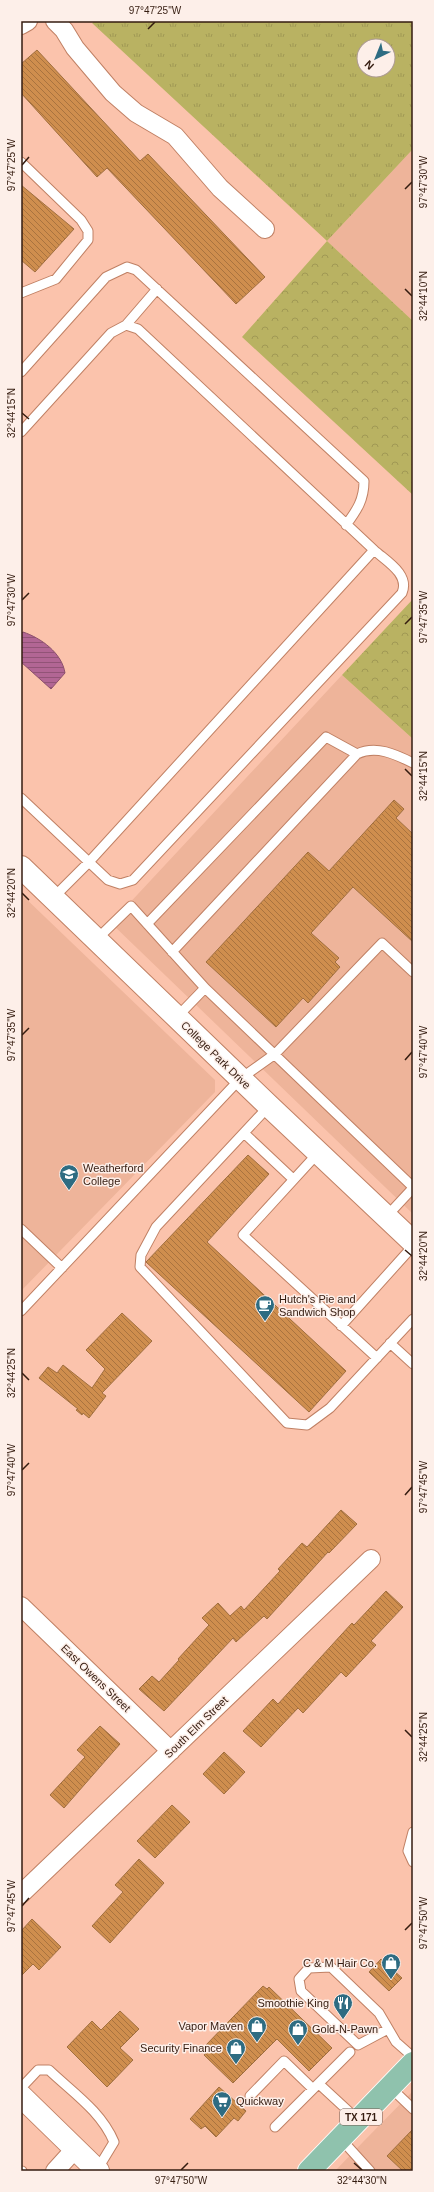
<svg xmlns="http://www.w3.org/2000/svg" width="434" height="2192" font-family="Arial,sans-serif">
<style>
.built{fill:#eeb49a}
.grass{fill:url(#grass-tufts);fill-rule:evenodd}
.forest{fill:url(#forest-crowns)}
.water{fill:url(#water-rules);stroke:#8c506c}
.building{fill:url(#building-back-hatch);stroke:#a06f3f}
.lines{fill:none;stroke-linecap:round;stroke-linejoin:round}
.lane-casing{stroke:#c08064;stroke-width:11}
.street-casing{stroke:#c08064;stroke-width:20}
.secondary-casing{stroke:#c08064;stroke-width:24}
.primary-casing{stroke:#fff;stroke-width:24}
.lane{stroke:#fff;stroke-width:9}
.street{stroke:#fff;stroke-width:18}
.secondary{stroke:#fff;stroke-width:22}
.primary{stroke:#8fc2ad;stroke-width:22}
.ticks{fill:none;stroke:#351c10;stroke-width:1.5}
.labels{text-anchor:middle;stroke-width:3;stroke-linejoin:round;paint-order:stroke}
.shield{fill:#fdefe9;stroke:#715b51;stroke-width:1}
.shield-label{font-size:10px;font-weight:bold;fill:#351c10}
.street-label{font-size:11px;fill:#351c10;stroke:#fdefe9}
.poi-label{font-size:11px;fill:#351c10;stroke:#fdefe9;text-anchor:start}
.neatline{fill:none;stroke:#351c10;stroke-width:1.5}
.ticks-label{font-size:10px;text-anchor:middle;fill:#351c10}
</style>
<defs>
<pattern id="grass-tufts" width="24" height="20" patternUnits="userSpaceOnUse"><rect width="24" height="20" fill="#b9b262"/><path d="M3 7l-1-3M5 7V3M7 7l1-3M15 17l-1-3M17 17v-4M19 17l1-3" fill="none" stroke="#a09854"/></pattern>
<pattern id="forest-crowns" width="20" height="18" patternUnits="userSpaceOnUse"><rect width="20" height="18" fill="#b9b262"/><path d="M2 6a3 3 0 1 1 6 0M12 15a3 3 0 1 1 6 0" fill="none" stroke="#a09854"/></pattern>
<pattern id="water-rules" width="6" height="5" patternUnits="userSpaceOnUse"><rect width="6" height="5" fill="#b26694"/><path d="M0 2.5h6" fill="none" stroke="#925377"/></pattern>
<pattern id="building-back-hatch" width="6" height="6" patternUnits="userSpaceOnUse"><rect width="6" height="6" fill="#cf8e4e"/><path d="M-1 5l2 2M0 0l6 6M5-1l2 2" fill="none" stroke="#a9733f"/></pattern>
</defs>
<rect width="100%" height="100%" fill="#fbc3ac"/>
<path class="built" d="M413,149V321L327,241Z
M342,675L413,739V1214L111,923Z
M21,894L215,1080V1092L21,1291Z
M413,2091V2171H335L363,2142Z"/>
<path class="grass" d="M95,21H413V149L327,241L92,23ZM364,46H388V70H364Z"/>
<path class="forest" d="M327,241L413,321V495L242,337Z
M413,599V739L342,675Z"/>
<path class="water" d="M23,632C41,638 62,653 65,673L51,689L21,662V634Z"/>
<path class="building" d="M37,50L140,161L148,154L265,277L236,304L107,168L97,177L21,93V64Z
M21,185L74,229L35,272L21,260Z
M394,800L404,809L396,818L413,834V942L353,887L311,933L339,958L335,962L340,967L308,1003L303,998L276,1027L206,962L308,852L329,871Z
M248,1155L269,1174L207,1242L346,1371L309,1412L146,1262Z
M122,1313L152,1341L102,1393L106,1396L89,1418L83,1413L82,1415L76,1410L78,1409L39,1378L48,1367L57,1373L63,1365L92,1388L105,1369L86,1350Z
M341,1510L357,1524L329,1553L328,1552L267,1619L264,1616L236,1642L233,1638L164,1711L139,1689L152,1676L159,1682L179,1660L178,1659L209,1625L202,1618L218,1603L230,1616L241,1606L244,1610L280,1571L278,1569L302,1543L307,1547Z
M386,1591L403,1607L371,1641L376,1645L346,1677L341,1672L303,1713L298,1708L261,1747L243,1731L273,1699L278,1704L352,1623L354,1625Z
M100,1726L120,1744L64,1808L50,1795L85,1757L77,1750Z
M224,1752L245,1772L224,1794L203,1774Z
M172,1805L190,1822L155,1858L137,1841Z
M139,1859L164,1883L110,1943L92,1926L123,1892L115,1885Z
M32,1919L61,1947L39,1970L33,1964L21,1976V1931Z
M381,1959L402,1978L389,1991L369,1972Z
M263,1986L267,1989L269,1987L332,2048L309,2071L277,2039L233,2083L204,2055L209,2049L205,2046Z
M120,2011L139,2029L120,2048L133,2060L107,2087L67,2047L92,2021L101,2030Z
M219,2087L246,2111L238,2121L234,2118L216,2137L205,2126L201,2129L190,2119Z
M413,2129V2171H403L387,2156Z"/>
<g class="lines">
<defs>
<path id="lane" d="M21,162L81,220L88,231V240L56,279L21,293
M126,325L157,289
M21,372L106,277L127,267L136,270L364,481C364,500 357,510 346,525
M21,432L111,333L126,325L138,329L374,550L89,862L53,898
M357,754C376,745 395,754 413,763
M21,798L108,880L120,884L133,880L402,593C410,574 386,561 374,550
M147,924L326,737L357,754L172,952
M97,939L131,906L205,988
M177,1017L205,988L413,1187
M269,1106L156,1227L141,1255L140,1267L287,1423L307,1425L330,1408L413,1319
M244,1133L293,1179
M318,1153L243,1235L377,1358
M386,1217L413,1188
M21,1229L62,1268
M21,1311L240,1079L275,1054L382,943L413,972
M341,1326L413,1246
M390,1343L413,1364
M413,1832L408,1851L413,1862
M388,2029L358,2045L301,1991L299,1979L309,1968L331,1967L379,2013L396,2042L413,2057
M319,2084L358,2120
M390,2087L413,2109
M21,2088L38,2070H49C72,2092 101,2111 114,2142L97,2170
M250,2096L284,2061L313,2089
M275,2127L350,2052
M341,2139L370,2171
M21,2171H22"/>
<path id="street" d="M55,21L64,30L75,48L113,93L136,113L175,136L220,188L265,229
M21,25L28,21
M21,1606L171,1751
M21,1894L371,1559
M55,2171L75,2149"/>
<path id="secondary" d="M21,867L269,1106L413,1242
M21,2096L98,2171"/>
<path id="primary" d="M309,2171L413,2063"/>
</defs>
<use href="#lane" class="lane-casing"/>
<use href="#street" class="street-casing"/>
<use href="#secondary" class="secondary-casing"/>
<use href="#primary" class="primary-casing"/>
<use href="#lane" class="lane"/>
<use href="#street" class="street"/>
<use href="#secondary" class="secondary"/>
<use href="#primary" class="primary"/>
</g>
<path class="ticks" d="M148,29L155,22M22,165L29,157M405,189L412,182M405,289L412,296M22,413L29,419M22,600L29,593M405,624L412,617M405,769L412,776M22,893L29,900M22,1035L29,1028M405,1060L412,1052M405,1250L412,1256M22,1373L29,1380M22,1470L29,1463M405,1495L412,1487M405,1730L412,1737M22,1906L29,1898M405,1930L412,1923M354,2163L362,2170M181,2170L188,2163"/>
<defs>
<symbol id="university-pin" viewBox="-11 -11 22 30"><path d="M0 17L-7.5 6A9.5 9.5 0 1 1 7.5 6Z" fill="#2e6c82" stroke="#fdefe9"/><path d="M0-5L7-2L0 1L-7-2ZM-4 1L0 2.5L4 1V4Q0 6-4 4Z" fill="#fff"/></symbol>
<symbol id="cafe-pin" viewBox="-11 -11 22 30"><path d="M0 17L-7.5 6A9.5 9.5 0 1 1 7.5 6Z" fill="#2e6c82" stroke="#fdefe9"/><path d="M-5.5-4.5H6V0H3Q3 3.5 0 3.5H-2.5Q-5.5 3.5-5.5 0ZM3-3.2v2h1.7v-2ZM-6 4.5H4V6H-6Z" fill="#fff"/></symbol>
<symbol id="shop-pin" viewBox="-11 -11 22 30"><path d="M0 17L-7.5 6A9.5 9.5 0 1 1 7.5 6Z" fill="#2e6c82" stroke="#fdefe9"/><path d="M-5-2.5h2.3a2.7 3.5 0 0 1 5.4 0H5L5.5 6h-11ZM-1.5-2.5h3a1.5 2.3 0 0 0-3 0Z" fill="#fff"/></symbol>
<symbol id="restaurant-pin" viewBox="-11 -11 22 30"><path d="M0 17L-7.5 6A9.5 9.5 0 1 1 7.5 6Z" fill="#2e6c82" stroke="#fdefe9"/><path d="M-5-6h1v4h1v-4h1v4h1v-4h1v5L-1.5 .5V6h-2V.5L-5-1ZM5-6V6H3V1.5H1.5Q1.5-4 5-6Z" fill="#fff"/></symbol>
<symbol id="supermarket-pin" viewBox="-11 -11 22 30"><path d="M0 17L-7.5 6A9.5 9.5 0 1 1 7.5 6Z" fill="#2e6c82" stroke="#fdefe9"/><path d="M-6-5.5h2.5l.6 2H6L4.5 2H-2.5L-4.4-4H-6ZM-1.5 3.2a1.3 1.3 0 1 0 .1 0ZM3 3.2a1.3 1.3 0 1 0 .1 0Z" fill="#fff"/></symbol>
</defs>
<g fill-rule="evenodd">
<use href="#university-pin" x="58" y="1163" width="22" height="30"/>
<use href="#cafe-pin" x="254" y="1294" width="22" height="30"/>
<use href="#shop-pin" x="380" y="1952" width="22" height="30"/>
<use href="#restaurant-pin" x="332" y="1992" width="22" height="30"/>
<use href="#shop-pin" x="246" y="2015" width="22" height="30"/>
<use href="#shop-pin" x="287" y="2018" width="22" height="30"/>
<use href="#shop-pin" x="225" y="2037" width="22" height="30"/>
<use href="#supermarket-pin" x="211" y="2090" width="22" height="30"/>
</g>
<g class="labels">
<rect class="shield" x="340" y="2109" width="42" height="16" rx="3"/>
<g class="shield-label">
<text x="361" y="2121">TX 171</text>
</g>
<g class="street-label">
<text transform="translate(216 1055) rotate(44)" y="4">College Park Drive</text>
<text transform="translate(96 1678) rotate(44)" y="4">East Owens Street</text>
<text transform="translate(196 1727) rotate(-44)" y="4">South Elm Street</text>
</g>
<g class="poi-label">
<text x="83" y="1172">Weatherford<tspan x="83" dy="13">College</tspan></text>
<text x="279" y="1303">Hutch's Pie and<tspan x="279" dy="13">Sandwich Shop</tspan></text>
<text x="377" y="1967" text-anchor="end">C &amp; M Hair Co.</text>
<text x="329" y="2007" text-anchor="end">Smoothie King</text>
<text x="243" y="2030" text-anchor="end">Vapor Maven</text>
<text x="312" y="2033">Gold-N-Pawn</text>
<text x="222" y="2052" text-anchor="end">Security Finance</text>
<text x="236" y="2105">Quickway</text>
</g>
</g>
<rect width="434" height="2192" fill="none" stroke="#fdefe9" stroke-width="44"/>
<g transform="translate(376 58) rotate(223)"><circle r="19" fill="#fdefe9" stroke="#ad9b92"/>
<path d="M0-3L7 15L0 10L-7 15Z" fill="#2e6c82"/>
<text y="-6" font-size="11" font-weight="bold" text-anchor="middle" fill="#351c10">N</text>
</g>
<rect x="22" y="22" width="390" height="2148" class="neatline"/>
<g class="ticks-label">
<text x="155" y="14">97°47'25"W</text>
<text transform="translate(11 165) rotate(-90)" y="4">97°47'25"W</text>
<text transform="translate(423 182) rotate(-90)" y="4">97°47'30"W</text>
<text transform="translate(423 296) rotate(-90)" y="4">32°44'10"N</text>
<text transform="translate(11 413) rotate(-90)" y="4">32°44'15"N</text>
<text transform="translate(11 600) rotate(-90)" y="4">97°47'30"W</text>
<text transform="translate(423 617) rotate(-90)" y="4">97°47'35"W</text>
<text transform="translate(423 776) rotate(-90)" y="4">32°44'15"N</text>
<text transform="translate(11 893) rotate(-90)" y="4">32°44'20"N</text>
<text transform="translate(11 1035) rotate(-90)" y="4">97°47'35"W</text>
<text transform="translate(423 1052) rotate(-90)" y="4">97°47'40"W</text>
<text transform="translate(423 1256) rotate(-90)" y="4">32°44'20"N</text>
<text transform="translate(11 1373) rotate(-90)" y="4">32°44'25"N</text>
<text transform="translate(11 1470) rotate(-90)" y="4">97°47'40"W</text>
<text transform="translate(423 1487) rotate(-90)" y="4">97°47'45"W</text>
<text transform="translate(423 1737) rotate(-90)" y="4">32°44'25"N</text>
<text transform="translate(11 1906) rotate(-90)" y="4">97°47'45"W</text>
<text transform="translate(423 1923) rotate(-90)" y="4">97°47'50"W</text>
<text x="181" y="2184">97°47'50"W</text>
<text x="362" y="2184">32°44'30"N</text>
</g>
</svg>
